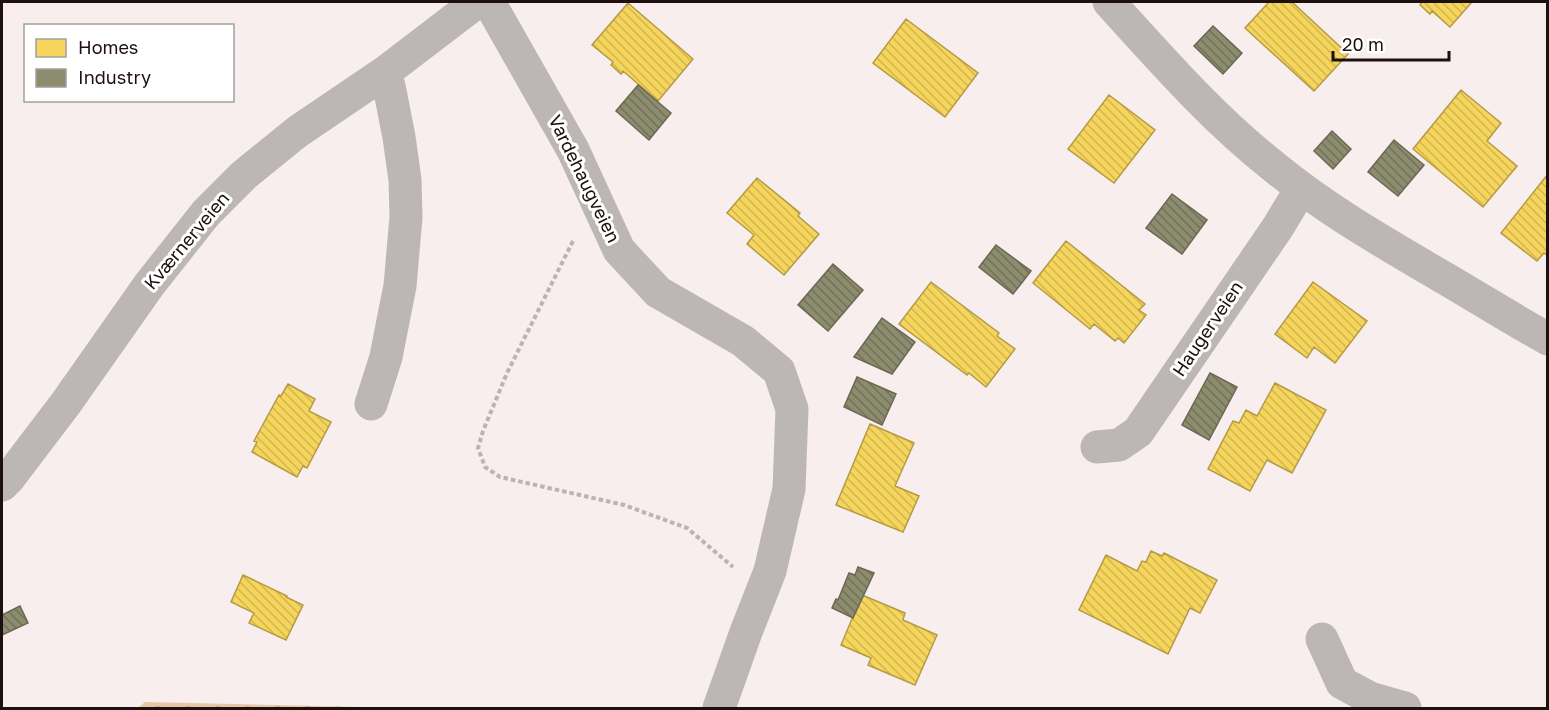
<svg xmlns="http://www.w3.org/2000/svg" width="1549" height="710" font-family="'Golos Text',sans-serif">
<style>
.forest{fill:url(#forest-crowns)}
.homes{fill:url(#homes-back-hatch);stroke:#b59a45;stroke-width:1.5}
.industry{fill:url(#industry-back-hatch);stroke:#6b6752;stroke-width:1.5}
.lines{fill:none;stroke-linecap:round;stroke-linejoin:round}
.path{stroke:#bbb4b2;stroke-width:4;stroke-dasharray:4.5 3;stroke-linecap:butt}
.minor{stroke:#bcb7b4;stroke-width:33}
.labels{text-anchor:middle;stroke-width:6;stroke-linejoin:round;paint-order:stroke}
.street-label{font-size:18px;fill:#1d100f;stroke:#fff}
</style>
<defs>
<pattern id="forest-crowns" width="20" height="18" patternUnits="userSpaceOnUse" patternTransform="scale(1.5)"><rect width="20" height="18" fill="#e6c8a7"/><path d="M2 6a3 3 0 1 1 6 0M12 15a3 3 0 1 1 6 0" fill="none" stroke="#c5ab8f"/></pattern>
<pattern id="homes-back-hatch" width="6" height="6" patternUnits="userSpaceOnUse" patternTransform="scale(1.5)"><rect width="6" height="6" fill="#f6d55c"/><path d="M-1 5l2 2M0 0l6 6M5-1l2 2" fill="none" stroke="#d2b64f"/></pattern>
<pattern id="industry-back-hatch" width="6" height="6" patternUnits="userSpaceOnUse" patternTransform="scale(1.5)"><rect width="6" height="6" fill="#8c8c6e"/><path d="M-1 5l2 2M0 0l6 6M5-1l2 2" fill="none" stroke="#727159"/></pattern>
</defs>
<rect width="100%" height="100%" fill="#f7eeed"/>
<path class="forest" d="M145,702L403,708H138Z"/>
<path class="homes" d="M1269,2H1292L1348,54L1314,91L1245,28Z
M1421,2H1472L1450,27L1432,11L1430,14L1420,5L1422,2Z
M628,3L693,59L658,101L623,71L621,74L611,65L613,62L592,45Z
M906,19L978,73L945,117L873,63Z
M1461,90L1501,123L1487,141L1517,166L1483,207L1413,149Z
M1109,95L1155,130L1114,183L1068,149Z
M1548,174V256L1544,253L1537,261L1501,233Z
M757,178L800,213L798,216L819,234L784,275L747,244L754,235L727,213Z
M1066,241L1145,304L1139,310L1146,315L1124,343L1118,338L1115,341L1094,324L1090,329L1033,283Z
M931,282L999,333L997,336L1015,349L986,387L969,373L967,375L899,324Z
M1313,282L1367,321L1335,363L1314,347L1307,358L1275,334Z
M1275,383L1326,410L1292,473L1267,460L1250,491L1208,469L1233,421L1239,423L1246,410L1257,416Z
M288,384L315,399L309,411L331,422L307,468L303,466L297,477L252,452L257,442L254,441L279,395L281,396Z
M870,424L914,443L895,486L919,496L903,532L836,505Z
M1151,551L1162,556L1164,553L1217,580L1200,613L1190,608L1168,654L1079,610L1106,555L1137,571L1142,561L1146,562Z
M243,575L287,596L286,597L303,605L286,640L249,623L254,613L231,602Z
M862,595L905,613L903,620L937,635L915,685L868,665L871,658L841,645Z"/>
<path class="industry" d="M1213,26L1242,53L1223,74L1194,46Z
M638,85L671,113L649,140L616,111Z
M1332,131L1351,149L1333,169L1314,151Z
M1394,140L1424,165L1398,196L1368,172Z
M1172,194L1207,220L1182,254L1146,228Z
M996,245L1031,271L1013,294L979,267Z
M833,264L863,290L828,331L798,305Z
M882,318L915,342L892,374L854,357Z
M1210,373L1237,387L1209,440L1182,425Z
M857,377L896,394L882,425L844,407Z
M858,567L874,573L853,618L832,608L836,599L838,600L849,573L855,575Z
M20,606L28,623L2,635V615Z"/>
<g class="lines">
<path class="path" d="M573,241L507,373L483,431L478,448L485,467L500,477L624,505L687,528L733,567"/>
<path class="minor" d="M489,2L573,150L619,250L658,292L743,341L779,371L792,409L789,489L770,571L746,632L719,708
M1109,2C1161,59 1212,118 1273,166C1325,209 1383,242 1441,276C1477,297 1512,319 1548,339
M371,404L386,357L393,321L400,286L406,217L405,180L399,137L389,86L384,73
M1097,447L1119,445L1138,432L1278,227L1301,189
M2,485L9,478L66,403L149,285L206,213L244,175L297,132L384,73L477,2
M1322,639L1342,683L1370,698L1405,708"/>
</g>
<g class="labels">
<g class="street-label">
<text transform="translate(584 179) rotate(64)" y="6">Vardehaugveien</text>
<text transform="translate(187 241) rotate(-50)" y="6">Kværnerveien</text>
<text transform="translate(1208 329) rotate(-56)" y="6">Haugerveien</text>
</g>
</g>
<rect width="1549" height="710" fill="none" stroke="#1d100f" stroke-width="6"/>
<rect x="24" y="24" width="210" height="78" fill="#ffffff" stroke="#a59f9f" stroke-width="1.5"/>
<rect x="36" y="39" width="30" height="18" fill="#f6d55c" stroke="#a59f9f" stroke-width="1.5"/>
<text x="78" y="54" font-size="18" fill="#1d100f">Homes</text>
<rect x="36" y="69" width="30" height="18" fill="#8c8c6e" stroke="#a59f9f" stroke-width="1.5"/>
<text x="78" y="84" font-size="18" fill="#1d100f">Industry</text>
<path d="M1333 51v9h116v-9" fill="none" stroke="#1d100f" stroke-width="3"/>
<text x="1342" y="51" font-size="18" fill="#1d100f" stroke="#ffffff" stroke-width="4.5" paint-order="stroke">20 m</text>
</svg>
